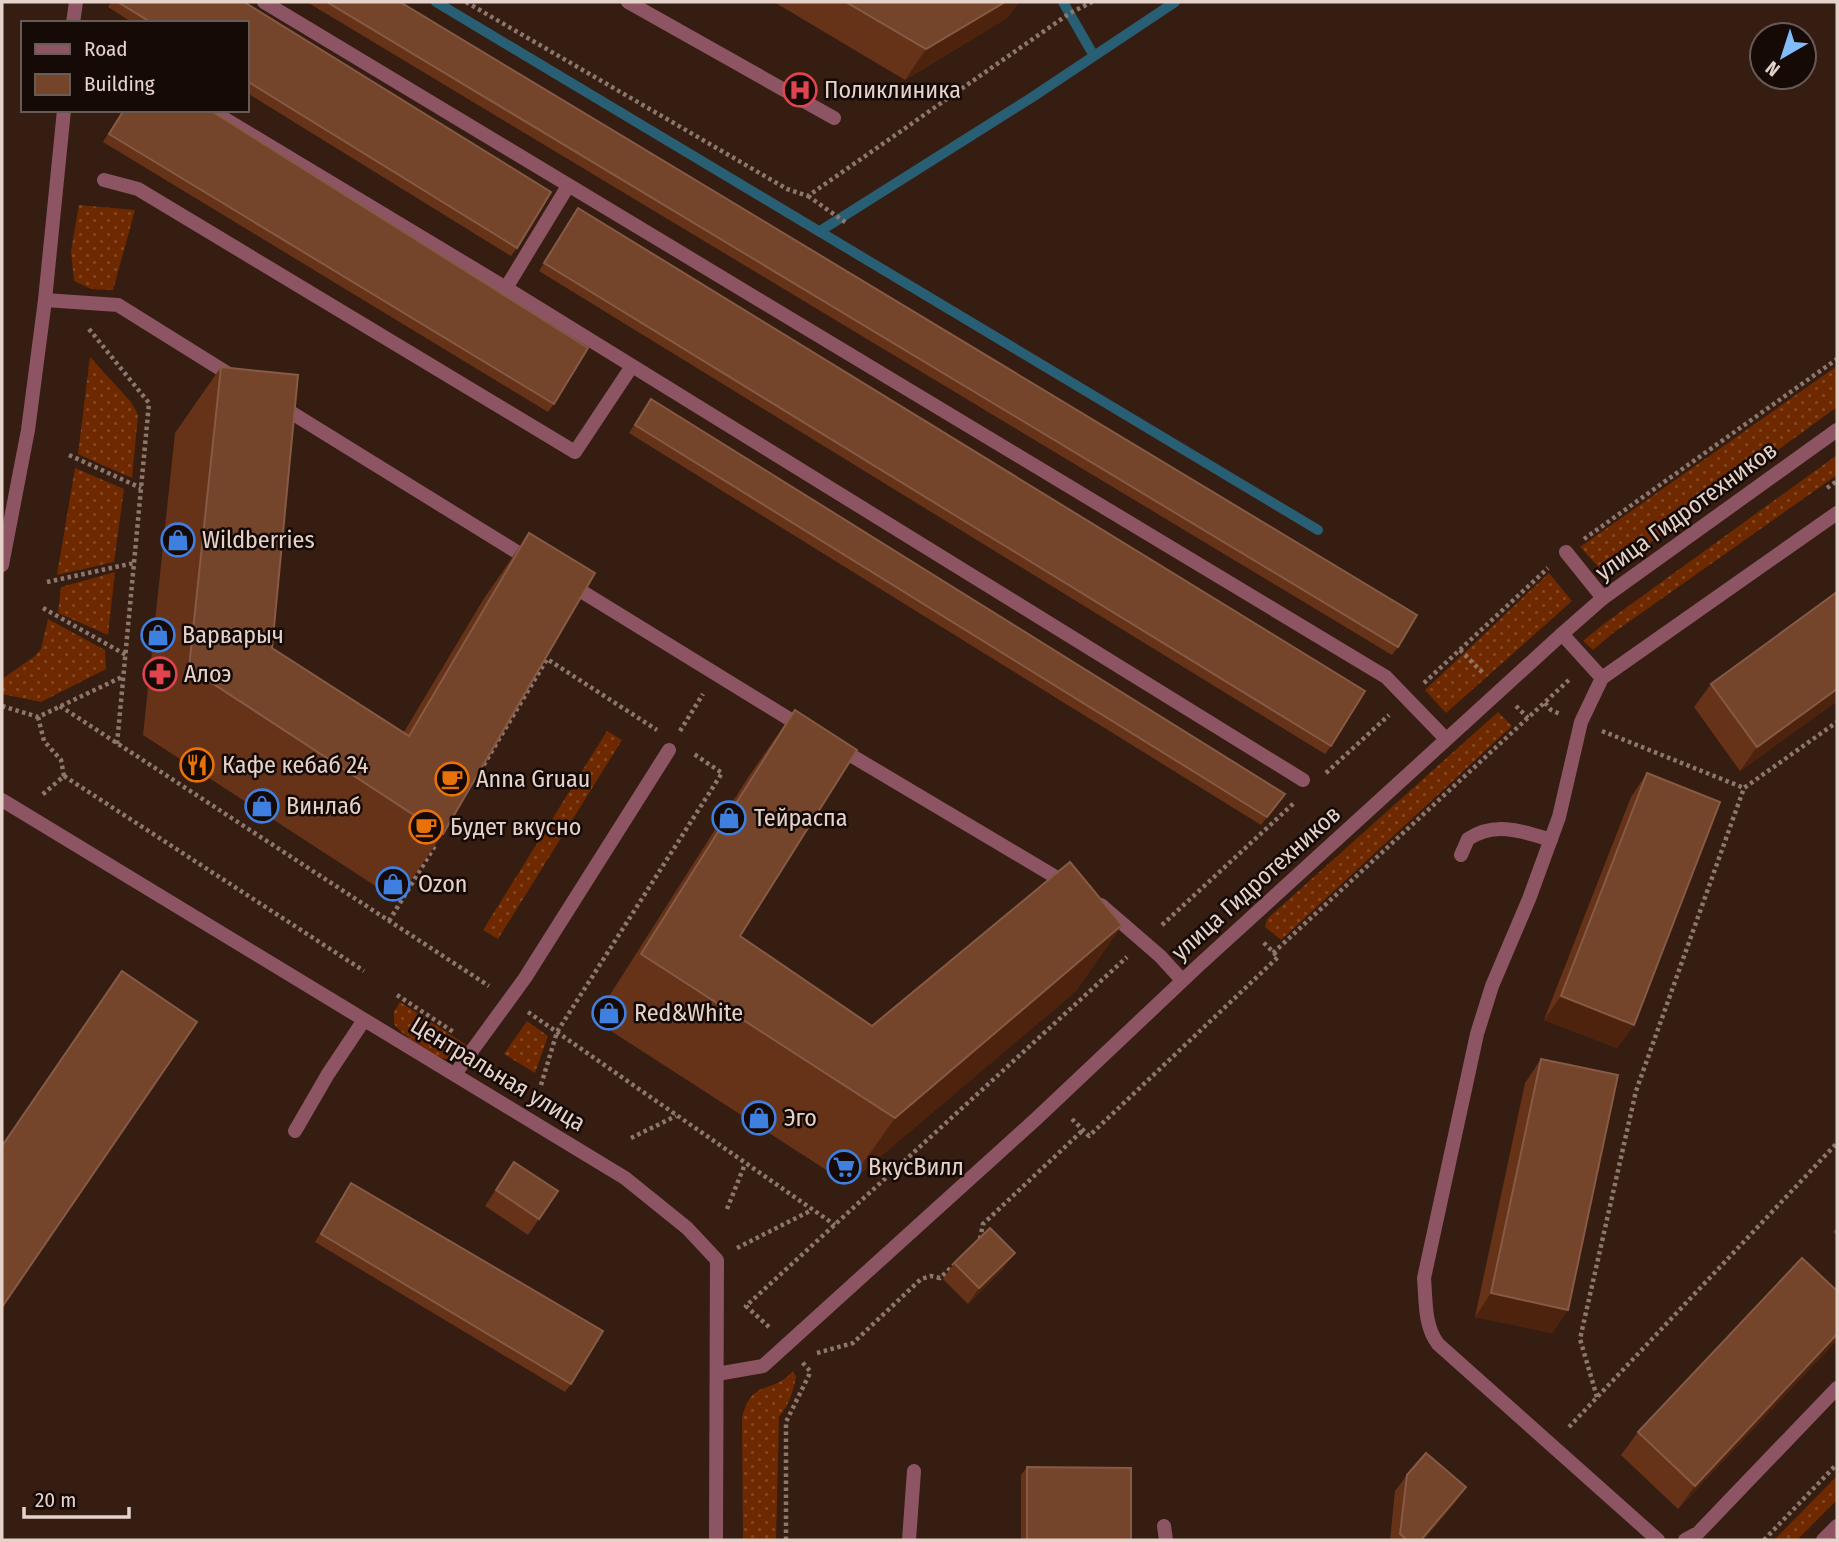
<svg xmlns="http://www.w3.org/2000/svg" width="1839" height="1542" font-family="'Fira Sans Condensed',sans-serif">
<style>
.grass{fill:url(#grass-dots)}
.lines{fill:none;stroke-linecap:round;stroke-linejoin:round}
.stream{stroke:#285f74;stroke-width:10}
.path{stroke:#8c766d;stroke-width:4.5;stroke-dasharray:3.5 3.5;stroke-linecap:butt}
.lane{stroke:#8d5564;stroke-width:14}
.street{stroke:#8d5564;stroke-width:14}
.wall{fill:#663318}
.shaded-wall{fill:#4d230d}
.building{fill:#74442b;stroke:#865a44;stroke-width:2}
.labels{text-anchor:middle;stroke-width:5;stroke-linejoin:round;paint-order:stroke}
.poi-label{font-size:24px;fill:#e4d2cb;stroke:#160a06;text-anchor:start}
.street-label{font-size:24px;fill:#e4d2cb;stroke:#160a06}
</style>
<defs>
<pattern id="grass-dots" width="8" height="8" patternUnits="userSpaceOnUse" patternTransform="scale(1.75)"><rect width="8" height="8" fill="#6e2900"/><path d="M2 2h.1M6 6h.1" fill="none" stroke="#834724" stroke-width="1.8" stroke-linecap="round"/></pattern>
</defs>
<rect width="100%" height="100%" fill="#361d11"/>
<path class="grass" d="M79,205L135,210L113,290L91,289L74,281L71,251Z
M90,357L131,402L138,415L132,478L78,454Z
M1837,366V407L1606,575L1580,547Z
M1837,455V475L1613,633L1593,650L1583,641L1605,623Z
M75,468L124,489L114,562L57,575Z
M115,572L108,635L58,613L61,587Z
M1549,573L1572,601L1446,713L1425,690Z
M48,619L105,650L106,669L41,702L2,694V679L35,656L41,649Z
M1498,712L1512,726L1281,940L1265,927L1267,919Z
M607,731L622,740L498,939L483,930Z
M400,1002L468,1046C464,1052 459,1058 450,1059C435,1061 403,1035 394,1024V1012Z
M527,1021L548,1036L535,1073L504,1054Z
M793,1371L796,1377C793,1392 789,1405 779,1417L776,1540H743L742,1418C752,1377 773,1395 793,1371Z
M1837,1476V1500L1797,1540H1774Z"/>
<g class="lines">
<path class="stream" d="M436,2L1318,530
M1063,2L1094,56
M820,231L1031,98L1175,2"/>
<path class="path" d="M466,2L787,189L808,196L1070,13L1092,2
M808,196L848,224
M89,329L149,403L117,744
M69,455L141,488
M1827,488L1837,481
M1584,539L1837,359
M47,582L134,563
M43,608L126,655
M1460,650L1483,673
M1424,683L1548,568
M1545,703L1551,710L1560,714
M2,706L38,717L124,676
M60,706L489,986
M1516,706L1528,718
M38,717L44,741L61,760L64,776L42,795
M680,731L703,694
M1602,731L1744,788
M480,771L547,659L657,730
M1326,773L1389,715
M64,776L364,971
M389,921L436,844
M1162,925L1294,803
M1273,953L1570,679
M397,995L455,1033
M528,1012L835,1225
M541,1085L557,1032L722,773L694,754
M1072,1119L1089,1136L1278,957L1262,941
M631,1138L676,1116
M727,1209L745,1164
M980,1239L983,1224L1083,1130
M737,1248L812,1210
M769,1327L746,1306L1127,957
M817,1353L853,1343L921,1279L931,1276L940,1278L954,1265
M1597,1397L1580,1339L1636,1091L1744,788L1837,722
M1569,1427L1837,1143
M786,1540V1422L809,1375L810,1371L802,1362
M1764,1540L1837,1464"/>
<path class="lane" d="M264,2L1386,677L1446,739
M628,2L834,118
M210,110L506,288L1303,780
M104,180L138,189L575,452L632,366
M506,288L568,186
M45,300L118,305L235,378
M279,405L533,562
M1566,552L1603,598
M568,583L804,728
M1562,634L1602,678
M837,747L1069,885
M1461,855L1468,839C1495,821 1522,831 1551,840
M1101,905L1160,956L1182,980
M455,1074L525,978L669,750
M295,1131L328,1074L364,1020
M1164,1526L1166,1540
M909,1540L914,1471
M1658,1540L1438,1344C1424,1326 1426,1300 1424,1278L1477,1034L1492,986L1529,899L1559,817L1581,722L1602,678L1837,513
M1685,1540L1698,1533L1837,1388"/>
<path class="street" d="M73,23L76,2
M2,565L28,430L45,300L64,110
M2,800L625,1178L687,1228L717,1260L716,1540
M717,1374L763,1366L1036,1119L1198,966L1562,634L1603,598L1837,430
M1823,1540L1837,1526"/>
</g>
<path class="wall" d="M111,2H244L517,248L511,256L247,93V23H133L108,7Z
M307,2H400L1398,647L1392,655Z
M774,2H1019L1007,18L905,80Z
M123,110L554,404L548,412L103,142Z
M578,208L1331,746L1325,754L539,271Z
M221,367L272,648L404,732L483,600L529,533L443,834L397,900L143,735L175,433Z
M651,399L1285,794L1261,825L629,433Z
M1711,684L1837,701L1740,771L1694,707Z
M795,710L740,936L872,1026L1122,925L1076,991L848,1184L594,1020L749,776Z
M1647,773L1634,1025L1617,1048L1544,1020L1631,797Z
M1541,1059L1568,1310L1552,1333L1475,1317L1525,1083Z
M514,1162L539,1219L528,1235L485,1206Z
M351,1183L571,1384L565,1392L315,1242Z
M1837,1227V1236L1833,1232Z
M954,1263L1003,1269L968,1304L943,1279Z
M1837,1291V1340L1678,1509L1621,1455L1638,1432Z
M1027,1467L1131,1540H1021V1475Z
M1407,1475L1455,1503L1424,1540H1390L1395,1491Z"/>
<path class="shaded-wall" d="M1005,2H1019L1007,18L905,80L926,49Z
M1837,689V701L1740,771L1757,747Z
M1122,925L1076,991L848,1184L895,1118Z
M1561,996L1634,1025L1617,1048L1544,1020Z
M1015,1253L1003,1269L968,1304L979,1288Z
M1491,1293L1568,1310L1552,1333L1475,1317Z
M1837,1334V1340L1678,1509L1695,1486Z
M1466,1487L1455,1503L1424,1540H1421Z"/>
<path class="building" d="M118,2H244L551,192L517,248L247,81V23H152Z
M327,2H400L1417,615L1398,647Z
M846,2H1005L926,49Z
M124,110H210L588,348L554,404L109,134Z
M578,208L1365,691L1331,746L544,263Z
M221,367L298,375L272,648L409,736L529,533L595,573L443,834L189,668Z
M651,399L1285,794L1267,817L635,425Z
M1837,592V689L1757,747L1711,684Z
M795,710L857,750L740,936L872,1026L1070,862L1122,925L895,1118L641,954Z
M1647,773L1720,802L1634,1025L1561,996Z
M122,971L197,1022L2,1307V1146Z
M1541,1059L1618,1075L1568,1310L1491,1293Z
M514,1162L558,1191L539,1219L496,1190Z
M351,1183L603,1331L571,1384L321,1234Z
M990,1228L1015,1253L979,1288L954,1263Z
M1802,1258L1837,1291V1334L1695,1486L1638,1432Z
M1426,1453L1466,1487L1421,1540H1407L1400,1534L1407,1475Z
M1027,1467L1131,1468V1540H1027Z"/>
<defs>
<symbol id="hospital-ring" viewBox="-11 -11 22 22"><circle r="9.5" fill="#160a06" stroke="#e0444e" stroke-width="1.5"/><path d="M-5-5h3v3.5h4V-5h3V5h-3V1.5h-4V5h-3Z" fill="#e0444e"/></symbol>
<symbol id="shop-ring" viewBox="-11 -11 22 22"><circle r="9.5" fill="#160a06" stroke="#3f7fe0" stroke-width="1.5"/><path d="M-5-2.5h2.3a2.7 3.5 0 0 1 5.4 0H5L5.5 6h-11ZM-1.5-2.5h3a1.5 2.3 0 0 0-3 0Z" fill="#3f7fe0"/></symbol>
<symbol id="pharmacy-ring" viewBox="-11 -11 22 22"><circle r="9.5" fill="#160a06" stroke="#e0444e" stroke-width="1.5"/><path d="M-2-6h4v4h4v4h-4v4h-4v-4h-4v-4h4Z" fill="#e0444e"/></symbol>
<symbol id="restaurant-ring" viewBox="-11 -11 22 22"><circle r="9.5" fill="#160a06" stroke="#e8710a" stroke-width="1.5"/><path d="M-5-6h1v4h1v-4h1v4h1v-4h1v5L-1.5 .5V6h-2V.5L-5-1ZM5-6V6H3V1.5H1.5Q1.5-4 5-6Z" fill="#e8710a"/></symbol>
<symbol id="cafe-ring" viewBox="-11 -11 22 22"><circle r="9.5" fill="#160a06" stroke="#e8710a" stroke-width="1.5"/><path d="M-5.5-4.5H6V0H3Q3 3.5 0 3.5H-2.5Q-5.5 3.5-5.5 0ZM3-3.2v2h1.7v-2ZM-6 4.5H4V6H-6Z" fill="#e8710a"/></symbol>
<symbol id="supermarket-ring" viewBox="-11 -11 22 22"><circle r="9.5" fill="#160a06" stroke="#3f7fe0" stroke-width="1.5"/><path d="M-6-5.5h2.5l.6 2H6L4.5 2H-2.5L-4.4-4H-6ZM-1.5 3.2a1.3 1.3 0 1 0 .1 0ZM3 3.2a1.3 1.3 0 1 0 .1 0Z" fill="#3f7fe0"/></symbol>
</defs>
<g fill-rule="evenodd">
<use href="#hospital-ring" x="781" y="71" width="38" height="38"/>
<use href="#shop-ring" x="159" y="521" width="38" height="38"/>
<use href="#shop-ring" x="139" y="616" width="38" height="38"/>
<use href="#pharmacy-ring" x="141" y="655" width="38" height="38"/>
<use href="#restaurant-ring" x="178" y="746" width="38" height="38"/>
<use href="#cafe-ring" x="433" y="760" width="38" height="38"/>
<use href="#shop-ring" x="243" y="787" width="38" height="38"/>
<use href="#shop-ring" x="710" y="799" width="38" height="38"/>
<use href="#cafe-ring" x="407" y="808" width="38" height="38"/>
<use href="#shop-ring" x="374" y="865" width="38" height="38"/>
<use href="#shop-ring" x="590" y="994" width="38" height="38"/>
<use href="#shop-ring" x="740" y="1099" width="38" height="38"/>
<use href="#supermarket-ring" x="825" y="1148" width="38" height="38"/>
</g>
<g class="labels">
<g class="poi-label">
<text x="824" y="98">Поликлиника</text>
<text x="202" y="548">Wildberries</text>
<text x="182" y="643">Варварыч</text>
<text x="184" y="682">Алоэ</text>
<text x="222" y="773">Кафе кебаб 24</text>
<text x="476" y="787">Anna Gruau</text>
<text x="286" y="814">Винлаб</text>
<text x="754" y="826">Тейраспа</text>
<text x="450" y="835">Будет вкусно</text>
<text x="418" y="892">Ozon</text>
<text x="634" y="1021">Red&amp;White</text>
<text x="784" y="1126">Эго</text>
<text x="868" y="1175">ВкусВилл</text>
</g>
<g class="street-label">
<text transform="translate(1686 511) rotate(-36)" y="8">улица Гидротехников</text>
<text transform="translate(1256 883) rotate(-42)" y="8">улица Гидротехников</text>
<text transform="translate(498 1074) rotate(31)" y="8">Центральная улица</text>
</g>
</g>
<rect width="1839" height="1542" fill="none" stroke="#e4d2cb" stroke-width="7"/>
<rect x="21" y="21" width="228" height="91" fill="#160a06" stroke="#685a55" stroke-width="2"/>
<rect x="35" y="44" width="35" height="10" fill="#8d5564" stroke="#685a55" stroke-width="2"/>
<text x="84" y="56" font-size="21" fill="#e4d2cb">Road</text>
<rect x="35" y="74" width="35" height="21" fill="#74442b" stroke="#685a55" stroke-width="2"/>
<text x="84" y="91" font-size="21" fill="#e4d2cb">Building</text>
<g transform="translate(1783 56) rotate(219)"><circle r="33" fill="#160a06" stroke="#685a55" stroke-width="2"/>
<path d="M0-5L12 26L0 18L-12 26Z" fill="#80bdfa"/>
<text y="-10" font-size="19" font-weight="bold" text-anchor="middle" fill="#e4d2cb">N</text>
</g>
<path d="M24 1507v10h105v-10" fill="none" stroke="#e4d2cb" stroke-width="3.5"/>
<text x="35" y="1507" font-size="21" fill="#e4d2cb" stroke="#160a06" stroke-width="5" paint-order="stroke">20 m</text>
</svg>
